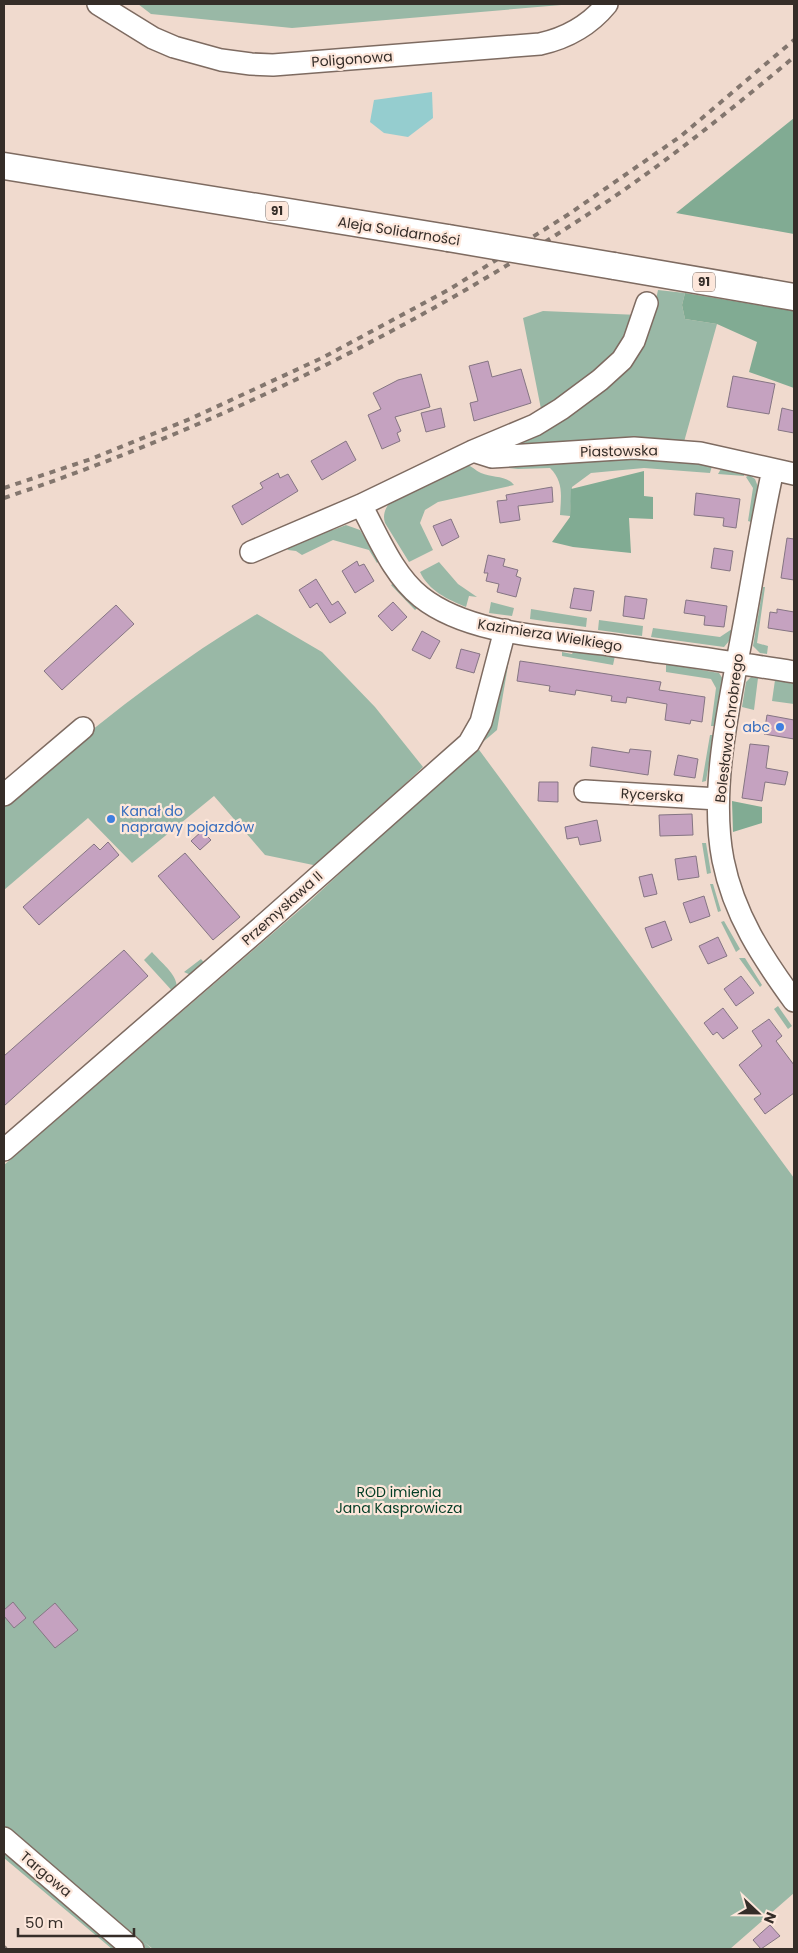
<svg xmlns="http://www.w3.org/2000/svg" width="798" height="1953" font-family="Poppins,sans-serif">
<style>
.green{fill:#99b8a6}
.forest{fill:#81ab93}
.water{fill:#95cdcf}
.building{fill:#c5a2c0;stroke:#857583}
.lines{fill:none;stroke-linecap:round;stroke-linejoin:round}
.minor-casing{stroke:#7e6b61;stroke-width:24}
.major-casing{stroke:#7e6b61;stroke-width:29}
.minor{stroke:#fff;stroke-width:21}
.major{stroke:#fff;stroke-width:26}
.rail{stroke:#83766e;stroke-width:4;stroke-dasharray:6 6;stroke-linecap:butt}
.major-bridge-casing{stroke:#7e6b61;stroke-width:29;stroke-linecap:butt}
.major-bridge{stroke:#fff;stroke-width:26}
.shop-dot{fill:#3f7fe0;stroke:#fde7db;stroke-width:2}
.labels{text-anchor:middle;stroke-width:4.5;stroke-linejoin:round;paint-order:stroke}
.shield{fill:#fde7db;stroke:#71655e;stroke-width:1}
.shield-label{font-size:12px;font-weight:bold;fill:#352d28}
.street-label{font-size:14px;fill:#352d28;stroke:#fde7db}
.shop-label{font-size:14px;fill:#366cbe;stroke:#fde7db;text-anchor:end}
.park-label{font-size:14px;fill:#023d25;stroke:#fde7db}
</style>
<rect width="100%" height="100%" fill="#f0dace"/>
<path class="green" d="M138,4H573L292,28L151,14Z
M658,290L685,293L682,305L685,319L717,324L682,449L500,445L570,410L655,304Z
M543,311L639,315L625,344L582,387L541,409L523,318Z
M639,454L712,466L710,473L644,468L591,473L572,487L570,516L560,515C561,496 564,482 550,468L518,469L491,466Z
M463,464C472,465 474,470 481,473C492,478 506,475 514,485L438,502L425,510L420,523L433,550L409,562L385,523C383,517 384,511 388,505C400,488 444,473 463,464Z
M722,467L745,470L744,476L718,474Z
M749,475L755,479L758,487L751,522L748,521L753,488L746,477Z
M346,525L360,530L379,561L377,563L369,550L333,540L302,555L296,551L288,550L285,544L329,526L333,530Z
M439,562L458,584L477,597L469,596L466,607C447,599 429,591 420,572Z
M394,583L418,607L415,610L391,585Z
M763,587H765L757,643L768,646L767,654L760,653L753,646Z
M491,602L514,608L512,616L489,613Z
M531,609L587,618L586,627L530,619Z
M257,614L322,652L375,707L423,767L318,866L265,855L214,796L132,863L88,818L4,890V803C84,735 166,668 257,614Z
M599,620L643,626L642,636L598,630Z
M653,628L720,637L732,629L729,641L724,647L651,637Z
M511,648L497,730L477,747L794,1178V1893L730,1949H153L144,1942L152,1949H141L42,1866L48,1861L41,1855L35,1859L4,1834V1165L309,902L434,786L473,746L507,649Z
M574,650L615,656L613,665L562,656V652L572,654Z
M666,664L719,673L723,679L715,726H711L716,688L711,679L666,672Z
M751,677L758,678L754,710L742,707L746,682Z
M775,680L794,684V704L772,701Z
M710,735H714L706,781L702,782Z
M702,843H706L711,873L707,874Z
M710,884H713L721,911L718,912Z
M724,921L740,949L736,952L721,922Z
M152,952C162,964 183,978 175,994L144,960Z
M739,958H745L762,985L760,987Z
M201,959L207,966L193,976L184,972Z
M778,1006L792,1026L788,1029L774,1009Z
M4,1850L121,1949H112L4,1858Z"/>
<path class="forest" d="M794,118V234L676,213Z
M685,293L794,311V388L749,372L757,342L717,324L685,319L682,305Z
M644,471V496L653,497V519L629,518L631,553L573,547L552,542L570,517L571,489Z
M732,801L762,807V823L733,832Z"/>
<path class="water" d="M432,92L433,118L408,137L384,133L370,122L374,100Z"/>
<path class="building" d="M488,361L492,377L521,369L531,403L474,421L470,403L478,401L469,366Z
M421,374L430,407L395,417L401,431L397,433L400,441L382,449L368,415L381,409L373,393L398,380Z
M733,376L775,384L769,414L727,407Z
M441,408L445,427L426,432L421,413Z
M782,408L794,411V433L778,430Z
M346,441L356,460L322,480L311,461Z
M278,473L280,478L288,474L298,491L242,525L232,506L263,488L260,483Z
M552,487L553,502L518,506L520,520L500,523L497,501L507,500L506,495Z
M696,493L740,499L736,528L723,526L724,518L694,515Z
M451,519L459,537L442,546L433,526Z
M787,538L794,539V580L781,578Z
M714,548L733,551L730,571L711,568Z
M488,555L505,559L503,566L518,570L516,576L521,578L516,597L497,592L499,584L486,581L488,573H484Z
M357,561L359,566L364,564L374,581L355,593L342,571Z
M316,579L332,605L338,601L346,613L330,623L317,603L310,608L299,590Z
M574,588L594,591L591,611L570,608Z
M625,596L647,599L644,619L623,616Z
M686,600L727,606L724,627L704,625L705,616L684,613Z
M393,602L407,617L392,631L378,616Z
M116,605L134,624L62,690L44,671Z
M777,609L794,612V632L768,628L770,612L777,613Z
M422,631L440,641L430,659L412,650Z
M461,649L480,654L474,673L456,668Z
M520,661L661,682L659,690L705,697L702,722L691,720L690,724L665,720L667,704L627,697L626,703L611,701L612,696L576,690L575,695L549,691L550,686L517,681Z
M767,715L794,720V739L764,734Z
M750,744L769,746L766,768L788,772L785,785L765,782L762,801L742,798Z
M592,747L629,753L630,749L651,751L648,775L590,766Z
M678,755L698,759L695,778L674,775Z
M539,782H558V802L538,801Z
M692,814L693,835L660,836L659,815Z
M597,820L601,841L580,845L578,837L567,839L565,827Z
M202,831L211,840L200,850L191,841Z
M108,842L119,855L39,925L23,907L94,844L100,850Z
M185,853L240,917L213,940L158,876Z
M696,856L699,877L678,880L675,859Z
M652,874L657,894L644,897L639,877Z
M704,896L710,916L690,923L683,903Z
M665,921L672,940L652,948L645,928Z
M718,937L727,956L708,964L699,946Z
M124,950L148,976L4,1106V1056Z
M741,976L754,993L736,1006L724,989Z
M723,1008L738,1028L723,1039L717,1032L713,1035L704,1023Z
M769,1019L782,1036L776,1041L794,1065V1093L765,1114L754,1099L761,1094L739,1065L762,1046L752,1031Z
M13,1602L26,1618L14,1628L4,1616V1610Z
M55,1603L78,1630L55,1648L33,1622Z
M770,1925L780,1936L761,1949L753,1940Z"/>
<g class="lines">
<defs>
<path id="minor" d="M98,4L153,38L174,47L221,60L251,64L273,65L540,44C567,38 589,26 607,4
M473,451L492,457L634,448L700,453L794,474
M773,470C761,523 753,577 743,630C730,702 709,788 723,860C734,915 762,957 794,1001
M361,505C378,536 393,575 421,597C469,635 551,637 610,645C672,654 733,662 794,672
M251,552L361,505L473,451L535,425L561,409L600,380L622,360L634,341L647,303
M585,791L718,799
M4,795L83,728
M4,1150L267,922L469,743L481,722L505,630
M4,1838L133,1949"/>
<path id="major" d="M4,166L448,238
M614,266L794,297"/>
</defs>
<use href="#minor" class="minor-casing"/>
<use href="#major" class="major-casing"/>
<use href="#minor" class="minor"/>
<use href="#major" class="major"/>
<path class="rail" d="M4,488L91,459L190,419L324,357L450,289L569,214L681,136L794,40
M4,498C216,427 416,329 602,205C669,160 732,109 794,57
M4,1947L6,1949"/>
<defs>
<path id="major-bridge" d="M448,238L614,266"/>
</defs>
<use href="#major-bridge" class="major-bridge-casing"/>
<use href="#major-bridge" class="major-bridge"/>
</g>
<g class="shop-dot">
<circle cx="780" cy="727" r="5"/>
<circle cx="111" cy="819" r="5"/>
</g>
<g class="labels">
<g class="shield">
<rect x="266" y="201.5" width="22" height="19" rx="4"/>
<rect x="693" y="272.5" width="22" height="19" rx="4"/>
</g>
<g class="shield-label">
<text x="277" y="215">91</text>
<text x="704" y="286">91</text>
</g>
<g class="street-label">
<text transform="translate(352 59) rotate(-4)" y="5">Poligonowa</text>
<text transform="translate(399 231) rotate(9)" y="5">Aleja Solidarności</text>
<text transform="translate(619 451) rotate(-1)" y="5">Piastowska</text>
<text transform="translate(550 635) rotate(9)" y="5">Kazimierza Wielkiego</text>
<text transform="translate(729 728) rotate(-83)" y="5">Bolesława Chrobrego</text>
<text transform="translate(652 795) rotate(3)" y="5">Rycerska</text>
<text transform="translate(282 908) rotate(-42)" y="5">Przemysława II</text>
<text transform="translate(46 1874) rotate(40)" y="5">Targowa</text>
</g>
<g class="shop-label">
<text x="770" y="732">abc</text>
<text x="121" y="816" text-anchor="start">Kanał do<tspan x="121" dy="16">naprawy pojazdów</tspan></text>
</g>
<g class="park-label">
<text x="399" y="1497">ROD imienia<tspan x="399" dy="16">Jana Kasprowicza</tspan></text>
</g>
</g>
<rect width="798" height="1953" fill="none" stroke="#352d28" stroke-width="10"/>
<g transform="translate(758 1913) rotate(112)" stroke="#fde7db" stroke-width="4" paint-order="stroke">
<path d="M0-4L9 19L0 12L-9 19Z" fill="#352d28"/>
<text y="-8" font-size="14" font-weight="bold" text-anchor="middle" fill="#352d28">N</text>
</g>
<path d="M18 1928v8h116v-8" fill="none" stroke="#352d28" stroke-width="2.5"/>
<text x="25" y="1928" font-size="15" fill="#352d28" stroke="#fde7db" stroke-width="4" paint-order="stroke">50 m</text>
</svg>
